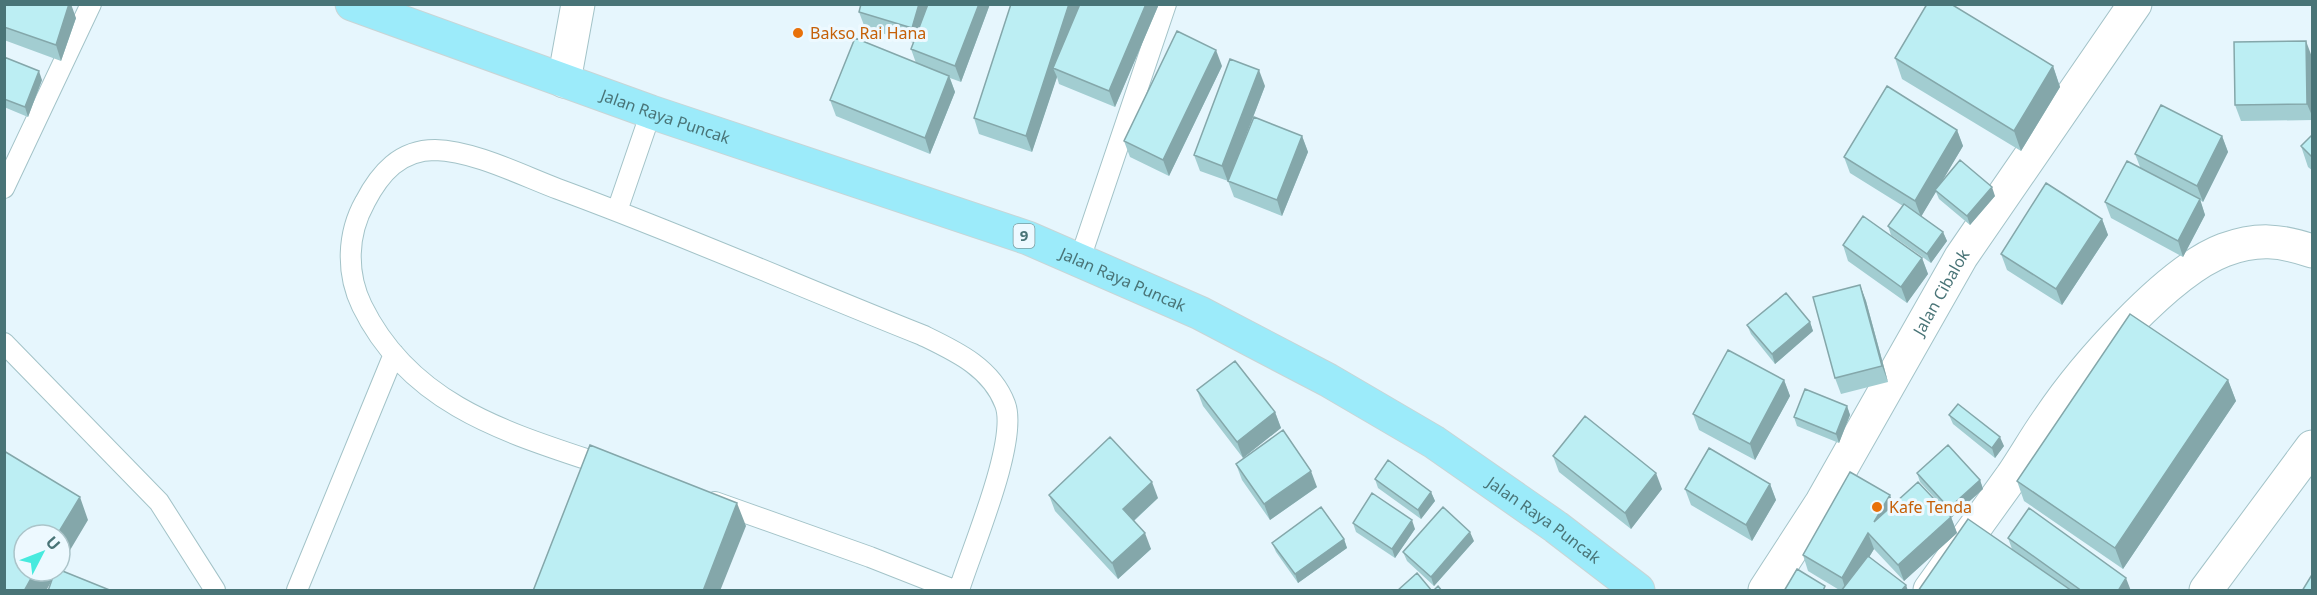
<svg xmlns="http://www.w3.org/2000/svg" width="2317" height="595" font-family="'Noto Sans',sans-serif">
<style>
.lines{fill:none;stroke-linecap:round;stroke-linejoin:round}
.service-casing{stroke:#a3c3c8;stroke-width:22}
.minor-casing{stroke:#a3c3c8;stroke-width:35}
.trunk-casing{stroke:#c8d5d6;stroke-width:35}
.service{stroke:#fff;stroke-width:20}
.minor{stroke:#fff;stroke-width:33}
.trunk{stroke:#9cebfa;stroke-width:33}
.wall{fill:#a2cdd1}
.shaded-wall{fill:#84a7aa}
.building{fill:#bceef3;stroke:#84a7aa;stroke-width:1.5}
.food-dot{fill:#e8710a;stroke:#edf9ff;stroke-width:2}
.labels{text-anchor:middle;stroke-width:6;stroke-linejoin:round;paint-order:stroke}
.shield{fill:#edf9ff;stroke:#7a9ca0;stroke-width:1.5}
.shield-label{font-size:15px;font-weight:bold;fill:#497477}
.food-label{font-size:16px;fill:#c56008;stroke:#edf9ff;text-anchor:start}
.street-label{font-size:16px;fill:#497477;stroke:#edf9ff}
</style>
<rect width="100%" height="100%" fill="#e6f6fd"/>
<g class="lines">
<defs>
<path id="service" d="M4,188L91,4
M617,211L651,112
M1080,259L1166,4
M4,343L159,502L215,590
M610,467C512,434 412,408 362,306C346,273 347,234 365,202C380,173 400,150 435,150C474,151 521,175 558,189C681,234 801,287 922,335C955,351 991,367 1005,404C1019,440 971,551 959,590
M715,502L870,557L954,590
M297,590L394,354"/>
<g id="minor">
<path d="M564,81L578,4"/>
<path id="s1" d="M1765,590L1822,502L1961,257L2135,4"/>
<path d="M1930,590C1957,552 1985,514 2012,476C2025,457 2036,437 2049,419C2083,368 2168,271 2224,250C2257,238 2280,240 2312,251"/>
<path d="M2206,590L2312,447"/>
</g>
<g id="trunk">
<path id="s2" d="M352,4L651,112L1028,238L1200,313L1328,380L1434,442L1556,527L1638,590"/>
</g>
</defs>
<use href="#service" class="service-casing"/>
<use href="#minor" class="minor-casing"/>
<use href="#trunk" class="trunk-casing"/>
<use href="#service" class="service"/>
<use href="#minor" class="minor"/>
<use href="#trunk" class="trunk"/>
</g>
<path class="wall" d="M4,4L76,18L61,61L4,40Z
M990,4L961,82L950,78L955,92L930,154L836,116L830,100L916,63L911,49L914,43L865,28L859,12Z
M1011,4H1159L1115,107L1059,84L1057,77L1032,152L979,134L974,118Z
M4,57L42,80L28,117L4,107Z
M2312,57L2313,120L2241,121L2235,105Z
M1895,58L2053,66L2060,87L2021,151L1902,79Z
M1222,66L1169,176L1130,157L1124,141Z
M1265,86L1239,154L1302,136L1308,152L1282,216L1234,197L1228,181L1200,171L1194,155Z
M1957,130L1963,146L1939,186L1995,196L1970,225L1939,199L1936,192L1921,216L1943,232L1947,241L1931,263L1891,235L1888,226L1903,206L1850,173L1844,157Z
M2313,134V171L2308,167L2301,146Z
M2222,136L2228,152L2203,202L2200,200L2205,215L2183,257L2111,218L2105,202L2140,167L2135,154Z
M2102,219L2108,235L2062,305L2007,270L2001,254Z
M1843,245L1922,258L1928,274L1907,303L1848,261Z
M1860,285L1866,301L1888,382L1841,394L1835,378Z
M1810,322L1813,331L1775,364L1751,334L1747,325Z
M1784,380L1790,396L1755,460L1699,430L1693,414Z
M2228,380L2236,401L2123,569L2024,501L2017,481Z
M1197,390L1275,412L1281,428L1243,458L1203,406Z
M1847,406L1850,415L1839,443L1797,426L1794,417Z
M1949,415L2004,446L1995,458L1953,424Z
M1553,456L1662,489L1631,529L1559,472Z
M1236,464L1317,487L1270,520L1242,480Z
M1917,473L1980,480L1983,489L1952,517L1920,482Z
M1375,479L1431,492L1435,501L1421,519L1378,488Z
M1770,484L1776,500L1752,541L1691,505L1685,489Z
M1049,495L1158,498L1134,521L1151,549L1118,579L1055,511Z
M1894,504L1951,517L1957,533L1904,581L1874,549L1869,557L1906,585L1908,591H1841L1808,571L1803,555Z
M1353,523L1415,529L1395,558L1356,532Z
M2008,538L2131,591H1918L2012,549Z
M1344,539L1347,548L1298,583L1276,552L1272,543Z
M1474,541L1434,586L1407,561L1403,552Z"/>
<path class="shaded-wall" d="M69,4H71L76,18L61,61L56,45Z
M919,4H929L918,44L912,28Z
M979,4H990L961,82L955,66Z
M1069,4H1080L1053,68L1057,77L1032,152L1026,136Z
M1146,4H1159L1115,107L1109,91Z
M2306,41L2312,57L2313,118L2307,104Z
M1216,50L1222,66L1169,176L1163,160Z
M2053,66L2060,87L2021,151L2014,131Z
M1259,70L1265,86L1228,182L1222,166Z
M39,71L42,80L28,117L25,107Z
M949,76L955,92L930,154L925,138Z
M1957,130L1963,146L1921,217L1915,201Z
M1302,136L1308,152L1282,216L1277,200Z
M2222,136L2228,152L2203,202L2197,186Z
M1992,187L1995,196L1970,225L1967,216Z
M2200,199L2205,215L2183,257L2178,241Z
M2102,219L2108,235L2062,305L2056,289Z
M1943,232L1947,241L1931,263L1927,254Z
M1922,258L1928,274L1907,303L1901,287Z
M1860,285L1866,301L1888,382L1882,366Z
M1810,322L1813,331L1775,364L1772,354Z
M1784,380L1790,396L1755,460L1750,444Z
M2228,380L2236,401L2123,569L2115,548Z
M1847,406L1850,415L1839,443L1836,434Z
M1275,412L1281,428L1243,458L1237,442Z
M2000,437L2004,446L1995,458L1992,448Z
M1311,471L1317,487L1270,520L1264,504Z
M1656,473L1662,489L1631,529L1625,513Z
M1980,480L1983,489L1952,517L1949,508Z
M1152,482L1158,498L1129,525L1123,509Z
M1770,484L1776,500L1752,541L1746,525Z
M1431,492L1435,501L1421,519L1418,510Z
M1890,495L1896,511L1874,522Z
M80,497L88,520L60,567V535H57Z
M737,503L746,526L720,591H703Z
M1951,517L1957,533L1904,581L1898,565Z
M1412,520L1415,529L1395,558L1392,549Z
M1470,532L1474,541L1434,586L1431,577Z
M1145,533L1151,549L1118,579L1112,563Z
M1868,533L1874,549L1849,591H1846L1842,578Z
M1344,539L1347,548L1298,583L1295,574Z
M35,571H57L46,591H24Z
M2126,578L2131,591H2118Z
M1906,585L1908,591H1901Z"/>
<path class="building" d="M4,4H69L56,45L4,27Z
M861,4H919L912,28L859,12Z
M928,4H979L955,66L911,49Z
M1011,4H1069L1026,136L974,118Z
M1080,4H1146L1109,91L1053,68Z
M1927,4H1951L2053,66L2014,131L1895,58Z
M1177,31L1216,50L1163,160L1124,141Z
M855,38L949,76L925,138L830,100Z
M2306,41L2307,104L2235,105L2234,42Z
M4,57L39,71L25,107L4,99Z
M1230,59L1259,70L1222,166L1194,155Z
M1887,86L1957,130L1915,201L1844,157Z
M2161,105L2222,136L2197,186L2135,154Z
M1254,117L1302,136L1277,200L1228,181Z
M2313,134V158L2301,146Z
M1960,160L1992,187L1967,216L1935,190Z
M2127,161L2200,199L2178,241L2105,202Z
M2046,183L2102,219L2056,289L2001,254Z
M1904,204L1943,232L1927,254L1888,226Z
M1863,216L1922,258L1901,287L1843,245Z
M1860,285L1882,366L1835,378L1813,297Z
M1786,293L1810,322L1772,354L1747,325Z
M2130,314L2228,380L2115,548L2017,481Z
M1728,350L1784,380L1750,444L1693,414Z
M1235,361L1275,412L1237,442L1197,390Z
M1805,389L1847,406L1836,434L1794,417Z
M1958,404L2000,437L1992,448L1949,415Z
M1585,416L1656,473L1625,513L1553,456Z
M1283,430L1311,471L1264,504L1236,464Z
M1110,437L1152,482L1123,509L1145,533L1112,563L1049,495Z
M590,445L737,503L703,591H533Z
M1948,445L1980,480L1949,508L1917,473Z
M1709,448L1770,484L1746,525L1685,489Z
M4,451L80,497L57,535H24V571H35L24,591H4Z
M1388,460L1431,492L1418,510L1375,479Z
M1850,472L1890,495L1874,522L1918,482L1951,517L1898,565L1868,533L1842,578L1803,555Z
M1372,493L1412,520L1392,549L1353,523Z
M1321,507L1344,539L1295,574L1272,543Z
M1443,507L1470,532L1431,577L1403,552Z
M2029,508L2126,578L2118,591H2082L2008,538Z
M1968,519L2072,591H1918Z
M1868,556L1906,585L1901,591H1841Z
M1797,569L1825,586L1823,591H1784Z
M60,570L112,591H48L55,571H60Z
M1417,573L1432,591H1397Z
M2313,573V591H2302Z
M1438,586L1442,591H1433Z"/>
<g class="food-dot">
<circle cx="798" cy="33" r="6"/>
<circle cx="1877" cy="507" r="6"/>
</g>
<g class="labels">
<rect class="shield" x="1013.5" y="224" width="21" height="24" rx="4.5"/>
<g class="shield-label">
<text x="1024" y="241">9</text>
</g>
<g class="food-label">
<text x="810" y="39">Bakso Rai Hana</text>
<text x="1889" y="513">Kafe Tenda</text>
</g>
<g class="street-label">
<text dy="6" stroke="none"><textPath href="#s2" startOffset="333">Jalan Raya Puncak</textPath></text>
<text dy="6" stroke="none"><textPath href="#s2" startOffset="819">Jalan Raya Puncak</textPath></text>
<text dy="6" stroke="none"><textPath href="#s1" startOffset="346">Jalan Cibalok</textPath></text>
<text dy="6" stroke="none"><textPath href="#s2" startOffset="1305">Jalan Raya Puncak</textPath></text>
</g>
</g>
<rect width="2317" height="595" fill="none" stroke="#497477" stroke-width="12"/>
<g transform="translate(42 553) rotate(48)"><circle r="28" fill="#edf9ff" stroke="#abc4c9" stroke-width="1.5"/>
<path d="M0-4.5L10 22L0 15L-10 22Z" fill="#47eade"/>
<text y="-9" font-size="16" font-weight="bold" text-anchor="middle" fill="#497477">U</text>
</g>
</svg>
